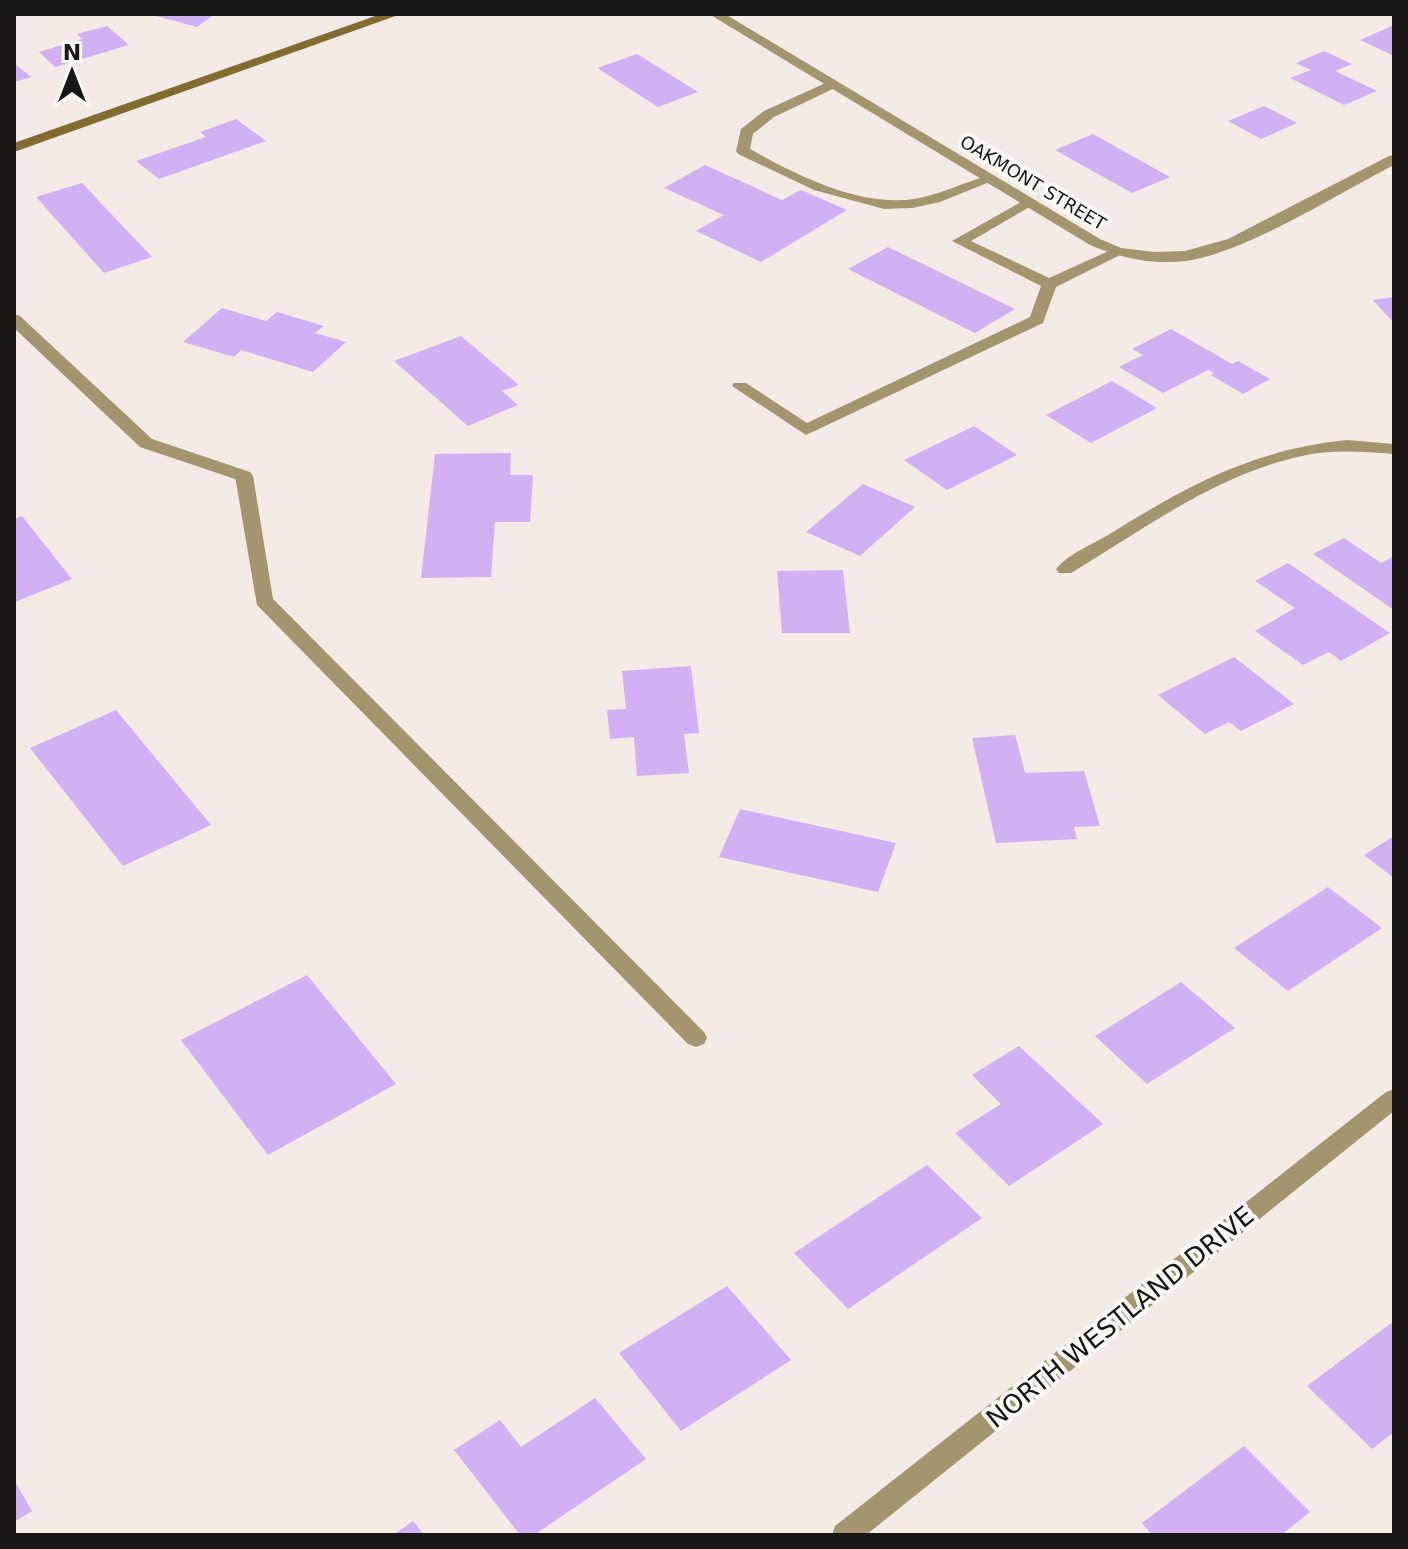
<svg xmlns="http://www.w3.org/2000/svg" width="1408" height="1549" font-family="'DejaVu Sans',sans-serif">
<style>
.building{fill:#d1b1f4}
.lines{fill:none;stroke-linecap:round;stroke-linejoin:round}
.lane{fill:#a4956f;fill-rule:evenodd}
.street{fill:#a4956f;fill-rule:evenodd}
.secondary{fill:#816b2f;fill-rule:evenodd}
.labels{text-anchor:middle;stroke-width:8;stroke-linejoin:round;paint-order:stroke}
.far-street-label{font-size:18px;fill:#1a1615;stroke:#fef8f5}
.near-street-label{font-size:26px;fill:#1a1615;stroke:#fef8f5}
</style>
<rect width="100%" height="100%" fill="#f4eae6"/>
<path class="building" d="M149,14H215L197,27Z
M1394,25V56L1360,40Z
M107,26L129,45L55,67L39,52L82,39L77,34Z
M1324,51L1352,64L1335,71L1377,91L1344,105L1290,78L1311,70L1296,63Z
M637,54L698,92L658,107L597,68Z
M14,63L31,77L14,82Z
M1264,106L1297,123L1261,139L1228,121Z
M236,119L266,141L159,179L136,161L206,137L200,132Z
M1093,134L1170,177L1132,193L1055,150Z
M705,165L782,200L801,190L847,210L761,262L696,231L724,215L664,188Z
M82,183L152,257L104,273L36,197Z
M888,247L1015,309L975,333L848,269Z
M1394,297V323L1373,300Z
M222,308L266,321L277,312L324,326L315,333L346,342L313,372L241,350L234,357L183,342Z
M1171,329L1232,364L1238,361L1270,379L1243,394L1211,375L1214,373L1208,370L1163,393L1119,367L1143,355L1132,349Z
M461,336L519,385L502,391L518,405L468,426L394,361Z
M1112,381L1157,408L1091,443L1046,415Z
M974,426L1017,455L947,490L904,460Z
M511,453L510,475H533L530,522H495L491,577L421,578L435,454Z
M863,484L915,507L860,556L806,532Z
M22,516L72,579L15,602L14,519Z
M1344,538L1381,563L1394,556V610L1313,554Z
M1288,563L1390,633L1341,661L1329,652L1303,665L1255,631L1295,608L1255,581Z
M843,570L850,633H782L777,571Z
M1234,657L1294,704L1241,731L1229,722L1205,734L1158,695Z
M691,666L699,733L684,734L689,773L637,776L634,737L610,739L607,710L626,709L622,671Z
M116,710L211,825L123,866L30,748Z
M1015,735L1025,773L1084,771L1100,826L1074,827L1077,839L996,843L972,738Z
M740,809L896,843L878,892L719,857Z
M1394,836V878L1364,855Z
M1328,887L1382,928L1288,991L1234,948Z
M307,975L396,1084L268,1155L181,1040Z
M1181,982L1235,1028L1147,1084L1095,1036Z
M1019,1046L1103,1124L1009,1186L955,1133L1001,1104L972,1075Z
M927,1165L982,1218L848,1309L794,1253Z
M727,1286L791,1360L681,1431L619,1353Z
M1394,1321V1432L1372,1449L1307,1386Z
M595,1398L646,1459L534,1535H520L454,1450L500,1420L521,1447Z
M1244,1446L1310,1512L1281,1535H1152L1142,1523Z
M14,1480L32,1511L14,1522Z
M413,1521L424,1535H393Z"/>
<g class="lines">
<path class="lane" d="M832,80L837,81V87L774,117L753,134L750,149C796,175 860,207 914,199C940,195 964,182 990,175L997,179L940,202L912,208L884,209L814,190L738,154L736,151L741,129L764,111Z
M1028,198L1035,202L1033,205L971,241L1049,278L1113,249H1123L1126,252L1056,287L1043,323L806,435L732,386L734,383H746L807,423L1030,317L1041,286L952,241Z
M244,471L253,476L273,599L704,1032L707,1038L704,1044L696,1047L688,1044L257,605L235,476Z"/>
<path class="street" d="M709,14H725L1100,239L1121,248L1154,252L1185,251L1228,239L1389,156L1394,155V165C1337,194 1247,252 1186,261C1153,265 1120,258 1090,245Z
M14,314L20,316L152,439L250,472L253,476L250,480H238L140,447L14,328Z
M1347,440L1394,444V454C1363,452 1332,449 1302,456C1217,474 1144,529 1071,573H1059L1056,569C1068,554 1091,545 1108,535C1189,485 1251,450 1347,440Z
M1394,1089V1111L866,1535H832L835,1526L1386,1092Z"/>
<path class="secondary" d="M381,14H401L14,152V143Z"/>
</g>
<g class="labels">
<g class="far-street-label">
<text transform="translate(1033 183) rotate(31)" y="6">OAKMONT STREET</text>
</g>
<g class="near-street-label">
<text transform="translate(1120 1317) rotate(-39)" y="9">NORTH WESTLAND DRIVE</text>
</g>
</g>
<rect width="1408" height="1549" fill="none" stroke="#1a1615" stroke-width="32"/>
<g transform="translate(72 72)" stroke="#fef8f5" stroke-width="6" paint-order="stroke">
<path d="M0-6L14 30L0 20L-14 30Z" fill="#1a1615"/>
<text y="-12" font-size="22" font-weight="bold" text-anchor="middle" fill="#1a1615">N</text>
</g>
</svg>
